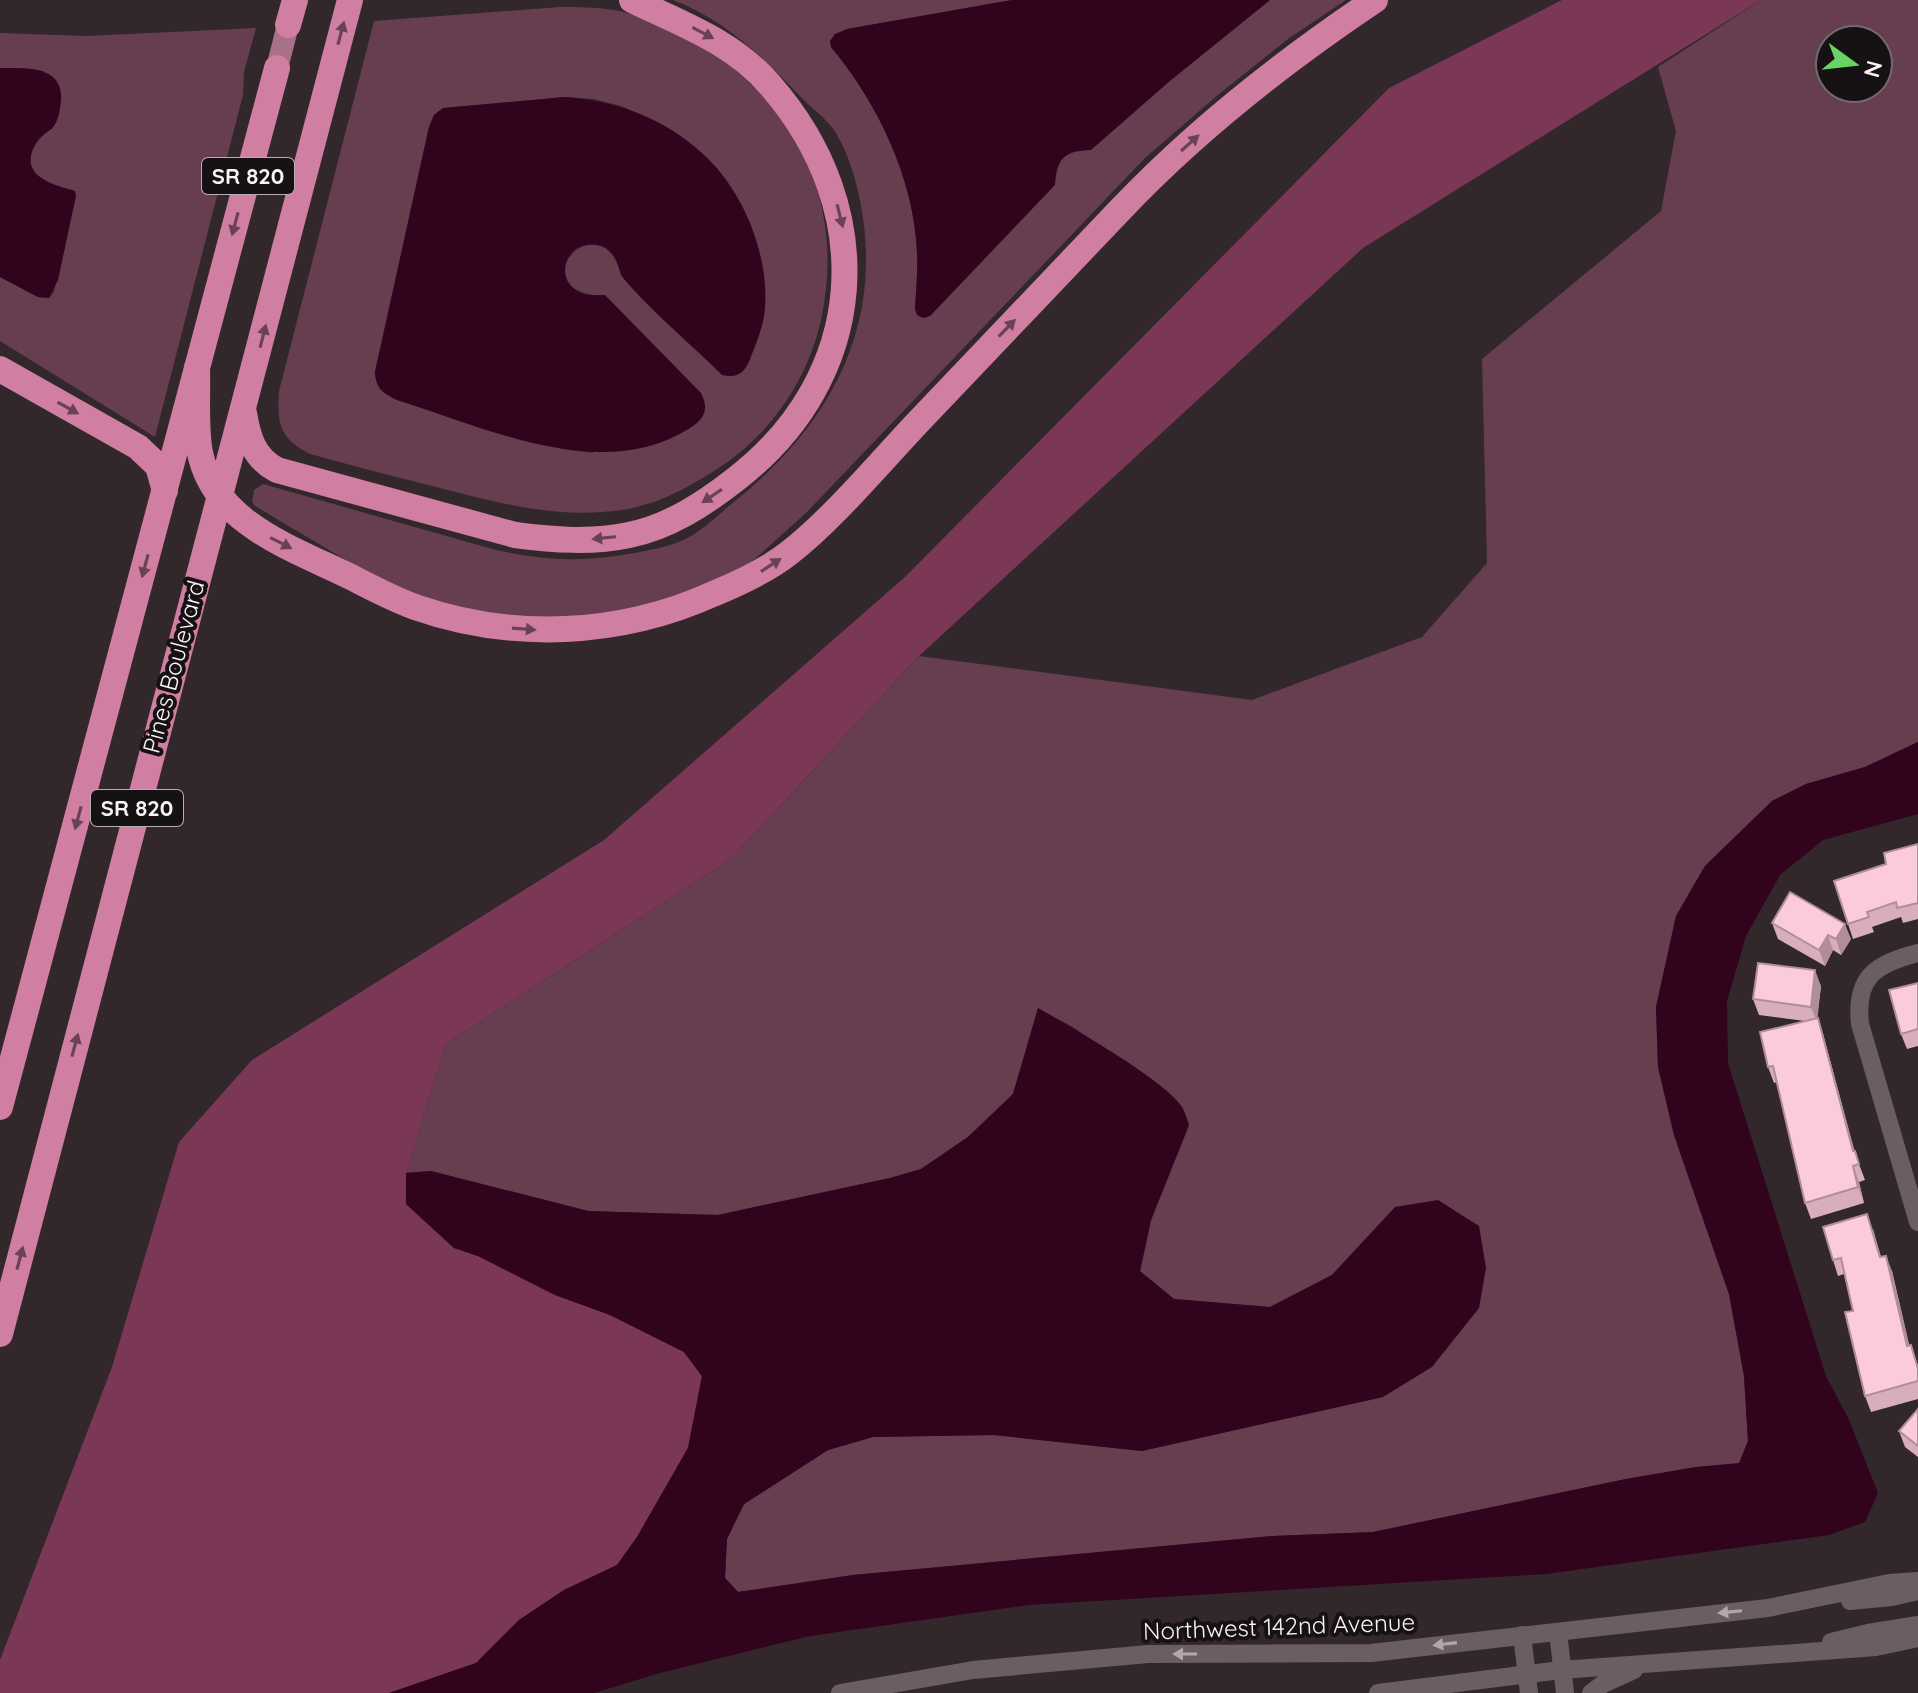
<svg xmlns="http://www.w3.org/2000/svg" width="1918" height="1693" font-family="Quicksand,sans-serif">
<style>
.green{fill:#663e4f;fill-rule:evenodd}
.forest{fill:#7a3756}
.water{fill:#32031c}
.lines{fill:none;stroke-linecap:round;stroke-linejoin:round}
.minor{stroke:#6a5e62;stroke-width:18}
.major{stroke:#a77188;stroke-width:22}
.highway{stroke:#d07ea1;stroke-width:26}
.wall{fill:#d8aebe}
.shaded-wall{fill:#b08d9b}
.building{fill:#fbcadd;stroke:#b08d9b;stroke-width:2}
.oneway{fill:#6a4253}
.oneway2{fill:#b2a8ac}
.labels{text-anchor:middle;stroke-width:8;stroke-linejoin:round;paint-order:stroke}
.shield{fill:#161113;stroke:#b6aeb1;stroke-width:2}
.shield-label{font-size:22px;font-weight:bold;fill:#faf2f5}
.street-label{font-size:24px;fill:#faf2f5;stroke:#161113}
</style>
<rect width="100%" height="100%" fill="#32272b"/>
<path class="green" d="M673,0H1012L847,29L831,47C878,103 914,179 917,252C918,271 916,290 915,309L930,316L1054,185L1056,169L1062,158L1171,80L1270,0H1346L1288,39L1219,94L1145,158L806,513L748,565L683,594L620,613L547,619L486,613L422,598L376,578L255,506L252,502L254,490L263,484L496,550C552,562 589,562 645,551C660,548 678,544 691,536C705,528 717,516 729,506C819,435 878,344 864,225C860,194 852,160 836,133C826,117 810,108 798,94C762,56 723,19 673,0Z
M1761,0H1918V742L1865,767L1806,784L1772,801L1705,866L1676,916L1656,1007L1658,1067L1674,1135L1729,1294L1744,1376L1748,1441L1739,1464L1696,1467L1626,1479L1373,1532L1273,1536L853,1575L738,1592L725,1578L727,1539L744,1504L828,1450L873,1437L994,1435L1142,1451L1383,1397L1396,1207L1332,1275L1270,1307L1174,1299L1140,1272L1151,1220L1189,1125L1160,1086L1071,1026L1038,1009L1013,1094L968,1137L921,1169L890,1178L718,1215L588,1211L431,1171L406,1173L446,1044L732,858L919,656L1252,700L1422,637L1487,563L1482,359L1661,211L1676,131L1658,67ZM1830,40H1878V88H1830Z
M560,7C578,7 596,7 614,10C643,15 672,29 698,44C798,104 846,204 821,320C808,378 774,429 726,463C697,483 664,502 628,509C564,520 506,505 444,489C399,478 354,466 310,454C279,438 277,424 279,391L374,21ZM565,97L593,99L621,106L653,120L724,178L741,204L755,239L622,277C602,199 523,283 593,295V453C526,446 461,420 397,400C383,393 376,389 375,372L429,127L434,115L443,108Z
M256,28L244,72L243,95L155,437L0,341V277L38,297L49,298L54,292L75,191C63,187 47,186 38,177C21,160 37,137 53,128L44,71L0,68V33L86,36Z"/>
<path class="forest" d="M1562,0H1761L1363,248L919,656L732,858L446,1044L406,1173V1204L454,1248L478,1256L555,1295L610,1315L684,1352L702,1376L688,1448L637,1537L617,1565L564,1590L519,1620L476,1663L389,1693H0V1660L112,1367L179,1142L252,1060L604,840L905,577L1389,88Z"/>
<path class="water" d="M1012,0H1270L1171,80L1091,150C1064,151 1057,158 1055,185L930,316L923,318L917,315L915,309C916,290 918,271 917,252C914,179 878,103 831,47L830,41L835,34L847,29Z
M0,68C26,68 64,65 61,101C60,109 59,119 54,126C49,132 40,135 36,143C17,175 51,184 75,191L76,196L58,280L49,298L38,297L0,277Z
M565,97C616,101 665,118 703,154C743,190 769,254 765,308C764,324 758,339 752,354C746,371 740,379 722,375C692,345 651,311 624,279C618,272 619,260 611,252C605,246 597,244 588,245C562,247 556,283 581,293C588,296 597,295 605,295L701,393C709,409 705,418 690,428C603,484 486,428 397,400C383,393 376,389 375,372L429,127L434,115L443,108Z
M1918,742V814L1823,840L1780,875L1746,936L1727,1001L1728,1063L1826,1376L1849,1420L1878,1493L1865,1522L1829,1535L1546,1574L1029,1605L810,1636L660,1673L594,1693H389L476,1663L519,1620L564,1590L617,1565L637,1537L688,1448L702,1376L684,1352L610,1315L555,1295L478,1256L454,1248L406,1204V1173L431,1171L588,1211L718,1215L890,1178L921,1169L968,1137L1013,1094L1038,1008C1068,1025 1166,1081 1182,1107C1185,1112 1187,1119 1189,1125L1151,1220L1140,1271L1174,1299L1270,1307L1332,1275L1395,1207L1438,1200L1479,1226L1486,1268L1479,1308L1432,1367L1383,1397L1142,1451L994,1435L873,1437L828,1450L744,1504L727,1539L725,1578L738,1592L853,1575L1273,1536L1373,1532L1626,1479L1696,1467L1739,1463L1748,1441L1744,1376L1729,1294L1674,1135L1658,1067L1656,1007L1676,916L1705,866L1772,801L1806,784L1865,767Z"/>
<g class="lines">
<path class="minor" d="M1918,953C1875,964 1855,977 1860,1024L1918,1222
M1850,1601L1892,1597L1918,1591
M1558,1632L1565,1693
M1522,1635L1529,1693
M1831,1642L1868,1633L1918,1625
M840,1693L973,1670L1148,1654L1371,1653L1768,1608L1889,1583L1918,1581
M1378,1693L1561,1670L1876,1647L1918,1638
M1591,1693L1603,1684L1634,1670"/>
<path class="major" d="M277,68L288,25"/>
<path class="highway" d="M288,25L295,0
M197,367C198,395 195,426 200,453C215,524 294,549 351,577C372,588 393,599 415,607C512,641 620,636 713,594C740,583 766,571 789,553C834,518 881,461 921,419C988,349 1054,279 1121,209C1197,129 1284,61 1375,0
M0,369L138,447L158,466L165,491
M244,413C248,438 254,458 277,470L515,535C553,540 592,543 629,535C669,527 704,504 736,479C869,376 879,210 770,85C733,42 682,24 632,0
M0,1107L277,68
M0,1334L350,0"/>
</g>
<path class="wall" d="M1918,844V919L1903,923L1901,917L1872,927L1874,932L1853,939L1848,924L1886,864Z
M1772,923L1851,939L1841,955L1833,950L1825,966L1778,939Z
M1918,983V1046L1907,1049L1901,1034Z
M1821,986L1817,1018L1823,1034L1854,1151L1865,1180L1859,1182L1864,1203L1811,1219L1805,1203L1777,1082L1774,1083L1768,1067L1805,1021L1759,1015L1753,999Z
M1873,1229L1881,1257L1892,1271L1909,1345H1911L1918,1366V1399L1871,1412L1865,1396L1853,1311L1844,1274L1838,1276L1833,1260Z
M1918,1409V1457L1905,1447L1899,1431Z"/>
<path class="shaded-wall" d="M1845,924L1851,939L1841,955L1836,939Z
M1828,935L1833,950L1825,966L1819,950Z
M1815,970L1821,986L1817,1022L1811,1007Z
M1818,1018L1823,1034L1859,1167L1853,1151Z
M1853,1166L1859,1182L1864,1203L1858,1187Z
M1886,1256L1892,1271L1913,1361L1907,1346Z"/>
<path class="building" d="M1918,844V903L1897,908L1896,902L1867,912L1869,917L1848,924L1834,881L1886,864L1884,853Z
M1790,892L1845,924L1836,939L1828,935L1819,950L1772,923Z
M1758,963L1815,970L1811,1007L1753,999Z
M1918,983V1029L1901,1034L1889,990Z
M1818,1018L1853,1151H1855L1859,1164L1853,1166L1858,1187L1805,1203L1773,1066L1768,1067L1760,1032Z
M1867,1214L1880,1257L1886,1256L1907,1346L1911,1345L1918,1369V1381L1865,1396L1845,1312L1853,1311L1841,1258L1833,1260L1823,1227Z
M1918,1409V1446L1899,1431Z"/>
<defs><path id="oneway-solid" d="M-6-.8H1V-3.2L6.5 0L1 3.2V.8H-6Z" transform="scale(2)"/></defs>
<g class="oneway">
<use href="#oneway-solid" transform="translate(341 33) rotate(-75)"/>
<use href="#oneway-solid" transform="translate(703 33) rotate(28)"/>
<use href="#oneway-solid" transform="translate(1190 143) rotate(-42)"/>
<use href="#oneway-solid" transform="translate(840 216) rotate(76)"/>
<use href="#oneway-solid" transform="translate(235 224) rotate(105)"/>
<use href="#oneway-solid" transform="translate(1007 328) rotate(-46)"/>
<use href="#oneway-solid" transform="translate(263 336) rotate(-76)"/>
<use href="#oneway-solid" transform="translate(68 408) rotate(29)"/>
<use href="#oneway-solid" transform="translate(712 496) rotate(146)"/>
<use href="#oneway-solid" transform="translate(604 538) rotate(174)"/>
<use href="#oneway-solid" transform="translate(281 543) rotate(27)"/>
<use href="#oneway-solid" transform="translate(771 565) rotate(-33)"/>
<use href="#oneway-solid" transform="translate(145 566) rotate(105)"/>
<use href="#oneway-solid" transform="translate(524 629) rotate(4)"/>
<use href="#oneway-solid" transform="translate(78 818) rotate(105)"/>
<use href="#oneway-solid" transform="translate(75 1045) rotate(-75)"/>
<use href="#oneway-solid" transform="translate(20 1258) rotate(-75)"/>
</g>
<g class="oneway2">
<use href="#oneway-solid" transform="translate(1730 1612) rotate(174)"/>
<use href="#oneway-solid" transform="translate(1445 1644) rotate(173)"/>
<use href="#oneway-solid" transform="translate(1185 1654) rotate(180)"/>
</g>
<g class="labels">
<g class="shield">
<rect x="202" y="158" width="92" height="36" rx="6"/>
<rect x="91" y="790" width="92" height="36" rx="6"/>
</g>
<g class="shield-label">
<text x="248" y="184">SR 820</text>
<text x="137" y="816">SR 820</text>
</g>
<g class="street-label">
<text transform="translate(174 667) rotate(-75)" y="8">Pines Boulevard</text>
<text transform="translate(1279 1627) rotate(-2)" y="8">Northwest 142nd Avenue</text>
</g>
</g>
<g transform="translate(1854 64) rotate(105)"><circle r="38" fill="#161113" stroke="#716b6d" stroke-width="2"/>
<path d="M0-6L14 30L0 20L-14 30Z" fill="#68d465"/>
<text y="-12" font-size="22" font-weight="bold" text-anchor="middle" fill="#faf2f5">N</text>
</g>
</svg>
